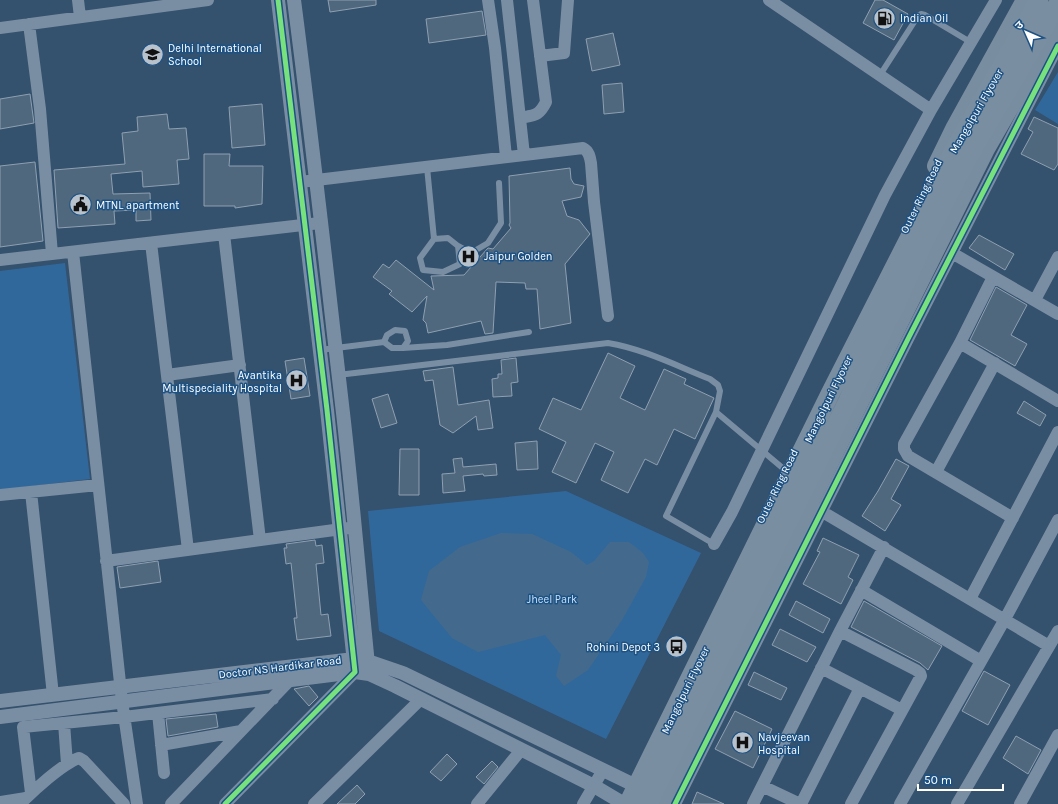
<svg xmlns="http://www.w3.org/2000/svg" width="1058" height="804" font-family="Karla,'Noto Sans Devanagari',sans-serif">
<style>
.green{fill:#31689b}
.water{fill:#436a8d}
.building{fill:#50687e;stroke:#8ea0b1}
.lines{fill:none;stroke-linecap:round;stroke-linejoin:round}
.service{stroke:#7a8ea3;stroke-width:6}
.minor{stroke:#7a8ea3;stroke-width:12}
.tertiary{stroke:#7a8ea3;stroke-width:14}
.primary{stroke:#798da0;stroke-width:18}
.trunk-bridge{stroke:#7a8ea1;stroke-width:19}
.cycleway-casing{stroke:#1d5284;stroke-width:8}
.cycleway{stroke:#77e17e;stroke-width:5}
.labels{text-anchor:middle;stroke-width:3;stroke-linejoin:round;paint-order:stroke}
.poi-label{font-size:11px;fill:#fff;stroke:#1d5284;text-anchor:start}
.street-label{font-size:11px;fill:#fff;stroke:#1d5284}
.park-label{font-size:11px;fill:#c8e1f8;stroke:#1d5284}
</style>
<rect width="100%" height="100%" fill="#34516d"/>
<path class="green" d="M1058,72V124L1035,110Z
M65,263L90,479L0,490V271Z
M566,491L701,553L606,739L379,631L368,511Z"/>
<path class="water" d="M501,533L532,534L571,552L587,565L594,561L610,542H629L643,553L649,562L646,577L622,620L588,670L564,686L556,676L561,655L545,635L478,652L452,638L421,600L429,571L460,547Z"/>
<path class="building" d="M328,0H376V5L330,12Z
M875,0H883L908,14L894,40L863,23Z
M482,11L486,35L429,43L426,19Z
M613,33L620,65L592,71L586,39Z
M622,83L624,112L604,114L602,85Z
M30,94L34,123L0,129V99Z
M262,104L265,145L232,148L229,107Z
M167,114L169,129L186,128L189,159L177,160L179,184L143,187L142,171L111,174L113,194L150,193L151,220L136,221V210L114,211L115,224L58,228L54,170L125,164L122,133L138,131L137,117Z
M1034,117L1058,128V164L1054,170L1021,154L1033,132L1028,129Z
M204,154H230L229,166H263L262,204L235,208V206H204Z
M35,162L43,241L0,247V166Z
M570,168L571,179L574,184L584,186L581,197L562,201L567,216L579,220L590,234L565,264L571,323L540,329L537,289H526L525,283L496,282L493,333L485,334L481,321L428,333L426,323L423,320L427,296L412,312L389,294L392,291L373,277L383,264L389,268L396,260L434,290L431,276L464,275L488,248L493,249L511,228L509,225L510,223L509,176Z
M979,235L1014,254L1005,270L969,248Z
M996,287L1027,305L1011,335L1027,344L1015,366L970,340Z
M608,353L635,366L620,398L645,410L664,369L686,379L684,384L714,398L695,439L674,429L657,465L645,459L628,493L601,480L614,452L595,443L576,483L552,472L566,442L539,429L553,398L581,410Z
M304,358L310,396L291,399L285,361Z
M516,358L518,382L511,383L512,396L493,397L492,379L498,378V374H502L501,360Z
M453,367L458,405L489,400L493,428L478,430L476,416L453,433L440,425L433,380L425,381L423,371Z
M388,394L397,423L381,428L372,399Z
M1024,401L1046,415L1040,426L1017,413Z
M537,441L538,469L517,470L515,443Z
M400,449H419V495H399Z
M462,458L463,467L496,464L497,475L484,476L483,474L463,476L465,491L443,493L442,474L455,473L453,459Z
M896,459L909,466L891,499L901,505L885,531L862,516L878,491Z
M823,538L859,555L848,577L853,580L841,604L803,584L820,552L817,551Z
M315,540L316,546L322,545L324,563L316,564L321,615L328,614L331,636L297,640L294,618H297L291,563L286,564L284,548H287L286,544Z
M158,561L161,582L120,588L117,567Z
M796,601L830,619L823,633L789,615Z
M864,601L942,646L928,670L920,663L851,627Z
M780,629L816,647L807,662L772,645Z
M984,671L1010,685L988,725L962,711Z
M754,672L787,688L781,700L748,685Z
M309,686L318,697L309,706L294,689Z
M735,711L772,729L753,768L715,749Z
M216,714L218,727L168,736L166,719Z
M1016,736L1041,750L1028,774L1003,758Z
M447,754L457,764L441,781L430,772Z
M492,761L498,767L484,784L476,777Z
M357,785L365,794L355,804H337Z
M697,792L724,804H692Z"/>
<g class="lines">
<path class="service" d="M880,75L918,16L921,14L925,15L972,43
M427,167L434,239L420,258L423,270L443,272L460,264L458,246L448,238L434,239
M458,246L471,253L488,243L501,223L499,183
M403,348L447,345L529,332
M320,350L384,342L392,348H403L408,341L405,331L395,330L387,335L384,342
M338,375L608,343C644,349 677,366 710,379L718,385L720,391L716,412L785,470
M714,544L666,516L716,412"/>
<path class="minor" d="M78,0L80,17
M488,0L495,48L506,157
M507,0L524,155
M769,0L931,110
M29,24L40,109L52,254
M0,28L208,0
M540,56L564,53L568,0
M520,118C535,115 539,116 546,102L533,0
M300,182L583,148C589,151 590,157 591,163L594,202L608,316
M224,234L260,540
M151,243L188,550
M73,252L122,701L137,804
M952,253L1058,314
M0,260L320,223
M993,277L960,343L904,444V449L908,456L1013,518
M1035,300L1058,257
M960,343L1058,401
M167,375L240,365
M936,472L995,363
M31,492L53,695
M0,495L98,485
M816,508L1049,646
M714,544L732,512L885,195L931,110L996,0
M106,561L349,528
M861,590L981,661
M970,599L1058,432
M840,631L916,670L920,673L921,676L851,804
M821,668L902,710
M158,713L164,773
M64,723L67,764
M161,745L241,731
M762,786L800,804
M31,793L23,727L124,717L273,699
M0,802L26,798
M20,804C33,791 62,764 79,758L84,761L124,804
M171,804L290,680
M225,804L355,672
M314,804L421,699
M477,804L521,750
M583,804L603,770
M675,804L909,337L1058,46
M753,804L840,631L884,547
M801,804L860,688
M900,804L1005,619L1058,520
M957,804L1058,631
M1020,804L1058,735"/>
<path class="tertiary" d="M278,0L327,410L355,672
M294,0C312,138 327,275 343,413C353,500 360,587 369,674
M0,701L354,659L368,661L403,673L630,783
M0,717L355,672L369,674L395,686L594,786L621,802"/>
<path class="primary" d="M936,166L955,127L1025,0
M662,804L809,504L986,149L1058,24"/>
<path class="trunk-bridge" d="M628,804L830,394L952,154L1039,0
M648,804L896,304L922,246L966,161L1058,4"/>
<defs>
<path id="cycleway" d="M225,804L355,672L327,410L278,0
M675,804L909,337L1058,46"/>
</defs>
<use href="#cycleway" class="cycleway-casing"/>
<use href="#cycleway" class="cycleway"/>
</g>
<defs>
<symbol id="fuel-disc" viewBox="-11 -11 22 22"><circle r="9.5" fill="#b8c2cc" stroke="#1d5284"/><path d="M-5.5-6h7V0h2V4h1.3V-2.5L3-4.5l.8-.8L6-3V5H2.5V1h-1V6h-7ZM-4.2-4.7v3.2H.2V-4.7Z" fill="#111"/></symbol>
<symbol id="school-disc" viewBox="-11 -11 22 22"><circle r="9.5" fill="#b8c2cc" stroke="#1d5284"/><path d="M0-5L7-2L0 1L-7-2ZM-4 1L0 2.5L4 1V4Q0 6-4 4Z" fill="#111"/></symbol>
<symbol id="civic-disc" viewBox="-11 -11 22 22"><circle r="9.5" fill="#b8c2cc" stroke="#1d5284"/><path d="M-.6-6.5H3V-4.5H.6V-3L4-1V1h2V6H-6V1h2V-1L-.6-3ZM-1.2 2.5V6h2.4V2.5Z" fill="#111"/></symbol>
<symbol id="hospital-disc" viewBox="-11 -11 22 22"><circle r="9.5" fill="#b8c2cc" stroke="#1d5284"/><path d="M-5-5h3v3.5h4V-5h3V5h-3V1.5h-4V5h-3Z" fill="#111"/></symbol>
<symbol id="bus-disc" viewBox="-11 -11 22 22"><circle r="9.5" fill="#b8c2cc" stroke="#1d5284"/><path d="M-5-6H5V4H4V6H2V4H-2V6H-4V4H-5ZM-3.5-4V0h7V-4ZM-3.5 1.2v1.5H-2V1.2ZM2 1.2v1.5H3.5V1.2Z" fill="#111"/></symbol>
</defs>
<g fill-rule="evenodd">
<use href="#fuel-disc" x="872" y="6" width="25" height="25"/>
<use href="#school-disc" x="140" y="42" width="25" height="25"/>
<use href="#civic-disc" x="68" y="192" width="25" height="25"/>
<use href="#hospital-disc" x="456" y="244" width="25" height="25"/>
<use href="#hospital-disc" x="284" y="368" width="25" height="25"/>
<use href="#bus-disc" x="664" y="634" width="25" height="25"/>
<use href="#hospital-disc" x="730" y="730" width="25" height="25"/>
</g>
<g class="labels">
<g class="poi-label">
<text x="900" y="22">Indian Oil</text>
<text x="168" y="52">Delhi International<tspan x="168" dy="13">School</tspan></text>
<text x="96" y="209">MTNL apartment</text>
<text x="484" y="260">Jaipur Golden</text>
<text x="282" y="379" text-anchor="end">Avantika<tspan x="282" dy="13">Multispeciality Hospital</tspan></text>
<text x="660" y="651" text-anchor="end">Rohini Depot 3</text>
<text x="758" y="741">Navjeevan<tspan x="758" dy="13">Hospital</tspan></text>
</g>
<g class="street-label">
<text transform="translate(976 111) rotate(-60)" y="4">Mangolpuri Flyover</text>
<text transform="translate(921 196) rotate(-64)" y="4">Outer Ring Road</text>
<text transform="translate(828 399) rotate(-64)" y="4">Mangolpuri Flyover</text>
<text transform="translate(777 486) rotate(-64)" y="4">Outer Ring Road</text>
<text transform="translate(280 667) rotate(-7)" y="4">Doctor NS Hardikar Road</text>
<text transform="translate(685 690) rotate(-64)" y="4">Mangolpuri Flyover</text>
</g>
<g class="park-label">
<text x="552" y="603">Jheel Park</text>
</g>
</g>
<g transform="translate(1026 32) rotate(315)" stroke="#1d5284" stroke-width="3" paint-order="stroke">
<path d="M0-3L7 15L0 10L-7 15Z" fill="#ffffff"/>
<text y="-6" font-size="11" font-weight="bold" text-anchor="middle" fill="#ffffff">उ</text>
</g>
<path d="M918 784v6h85v-6" fill="none" stroke="#ffffff" stroke-width="2"/>
<text x="924" y="784" font-size="12" fill="#ffffff" stroke="#1d5284" stroke-width="3" paint-order="stroke">50 m</text>
</svg>
